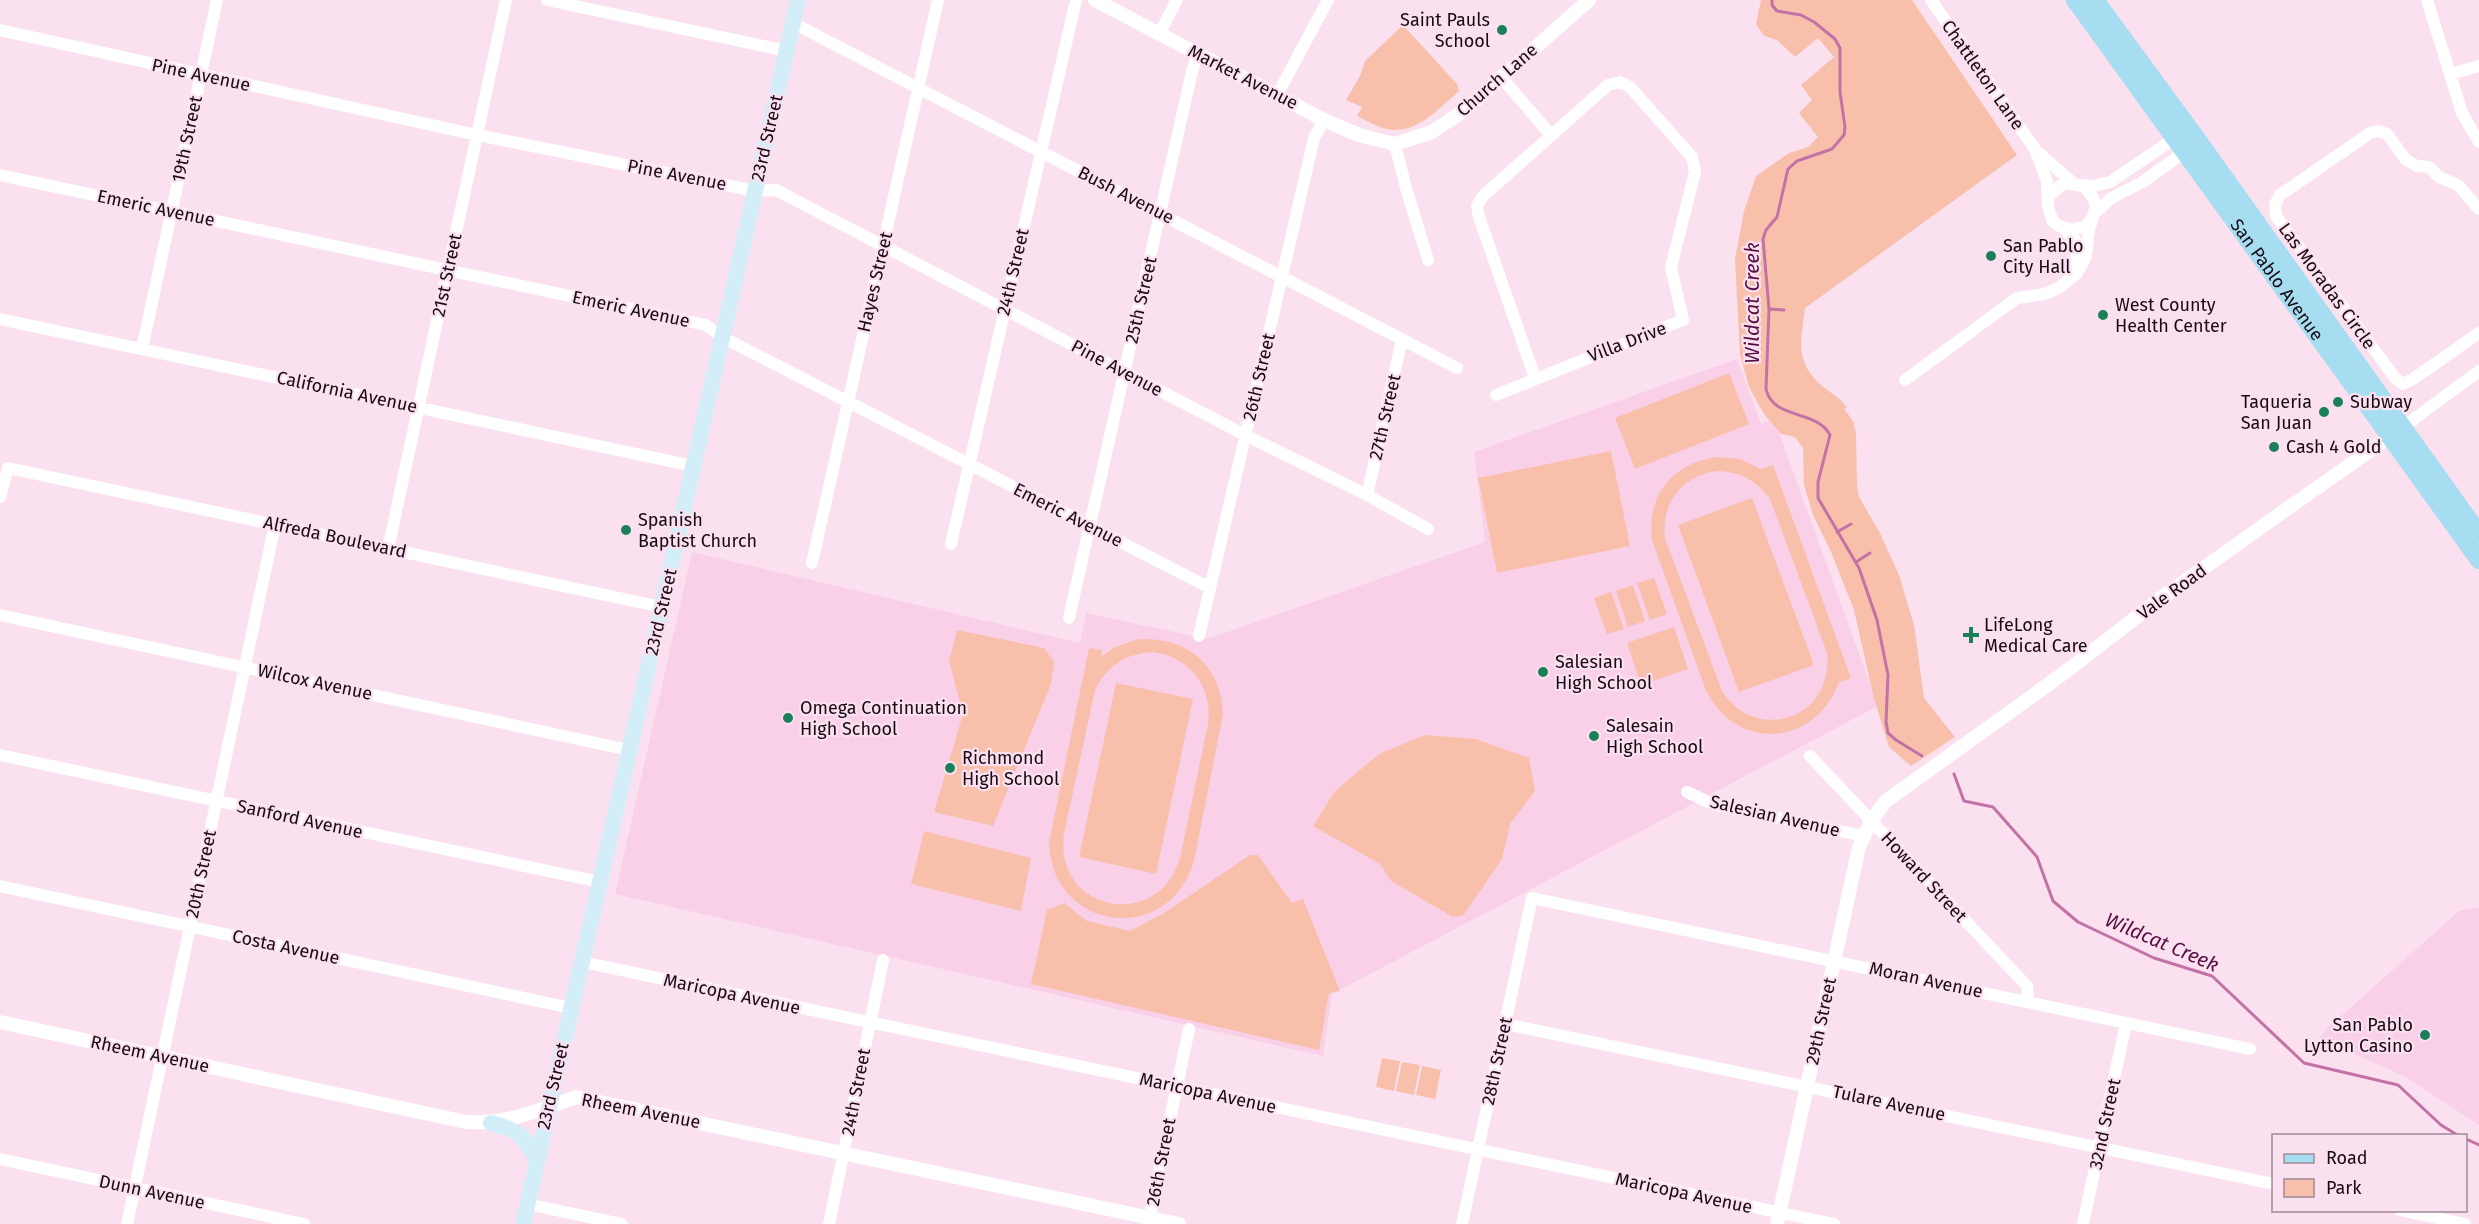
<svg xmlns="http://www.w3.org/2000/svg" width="2479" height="1224" font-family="'Fira Sans',sans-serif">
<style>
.built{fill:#fad0e9}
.green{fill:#f8c0ab;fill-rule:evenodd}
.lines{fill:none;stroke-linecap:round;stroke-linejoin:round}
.stream{stroke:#c272a5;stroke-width:3}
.minor{stroke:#fff;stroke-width:12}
.tertiary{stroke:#fff;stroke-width:14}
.secondary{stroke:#d3eef8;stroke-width:16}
.primary{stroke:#a6ddf0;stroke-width:18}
.poi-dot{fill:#1b8059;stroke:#fbe0f0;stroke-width:2}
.labels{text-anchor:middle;stroke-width:4.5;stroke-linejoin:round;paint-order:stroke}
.poi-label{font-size:18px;fill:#180a13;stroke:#fbe0f0;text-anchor:start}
.street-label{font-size:18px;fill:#180a13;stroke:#fbe0f0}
.water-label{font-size:20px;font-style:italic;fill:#570e43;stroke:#fbe0f0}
</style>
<rect width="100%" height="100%" fill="#fbe0f0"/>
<path class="built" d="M1737,359L1761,424L1774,419L1878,706L1332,994L1323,1056L615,894L692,552L1080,643L1086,613L1207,639L1485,542L1474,452Z
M2479,907V1125L2404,1076L2319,1038L2332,1024L2459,911Z"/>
<path class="green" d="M1761,0H1912L2017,155L1805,308C1801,341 1794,361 1822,386C1831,393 1841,398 1847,408L1844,409L1853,421L1856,433L1857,487L1859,497L1880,533L1899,575L1914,625L1924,698L1955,737L1911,766L1889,747L1874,699L1854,610L1831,552L1813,515L1804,485L1803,448L1795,437L1781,434L1764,414L1749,387L1740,355L1735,259L1744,211L1756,176L1789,153L1808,147L1818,137L1799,113L1812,100L1801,85L1834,57L1818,38L1795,57L1777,40L1764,36L1756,24Z
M1403,25L1457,84L1459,91C1439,108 1417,135 1387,129C1378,128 1366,120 1357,116L1362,107L1346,100L1360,76L1365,61Z
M1729,373L1749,424L1635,469L1615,418Z
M1611,451L1630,546L1497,573L1478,478Z
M1718,457L1740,459L1761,469L1773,465L1851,678L1839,682C1815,748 1734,752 1705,688L1652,540C1646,496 1673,462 1718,457ZM1718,471C1741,472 1757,481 1770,499L1827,653C1834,718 1757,745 1722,691L1665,538C1661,502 1683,475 1718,471Z
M1752,498L1814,665L1739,692L1678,525Z
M1654,578L1667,614L1650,620L1637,583Z
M1633,585L1645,621L1628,627L1616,591Z
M1611,592L1624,629L1607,634L1594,598Z
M1674,627L1688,669L1641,685L1627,643Z
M957,630L1044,648L1054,662L1051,684L993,826L934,812L963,714L949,661Z
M1139,639C1188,637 1221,665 1223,714L1194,861C1169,947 1051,932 1049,842L1089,648L1102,650L1101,657L1115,647ZM1152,652C1190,657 1213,686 1208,724L1180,858C1158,933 1053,911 1064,834L1095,690C1107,666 1125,654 1152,652Z
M1116,683L1193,699L1156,874L1079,857Z
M1425,735L1476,739L1529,758L1535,791L1510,824L1502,859L1463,916L1453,917L1391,881L1380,864L1313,826L1335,791L1379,754Z
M924,831L1031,858L1021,911L911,884Z
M1250,855H1258L1292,903L1303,899L1340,991L1329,993L1319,1050L1031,984L1047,910L1064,903L1087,921L1130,931L1164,913Z
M1382,1058L1400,1061L1394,1091L1376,1087Z
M1402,1062L1420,1065L1414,1095L1396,1091Z
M1422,1066L1441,1070L1435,1099L1416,1095Z"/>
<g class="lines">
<path class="stream" d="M1772,0V5L1777,11L1801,15L1814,22L1835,39L1840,48V92L1845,127L1844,135L1832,149L1797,161L1788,169L1777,217L1766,230L1763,239L1769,309L1766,389C1773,420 1816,409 1830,435L1818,482V498L1859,568L1877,620L1888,675L1886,722L1888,733L1896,740L1922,756
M1769,309L1784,310
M1837,532L1851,524
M1856,562L1870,553
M1954,774L1964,801L1993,807L2037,857L2053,901L2078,922L2154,958L2212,976L2304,1063L2398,1085L2441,1125L2459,1136
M2466,1139L2479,1145"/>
<path class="minor" d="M547,0L787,51
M1931,0L2035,149L2047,182L2048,206L2052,220L2057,225L2072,230L2086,226L2091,219
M2427,0L2462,113L2479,142
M793,23L1457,368
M0,30L477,135L755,191L776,190L1245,435L1367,495L1428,529
M1159,34L1177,0
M2450,74L2479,66
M1502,78L1551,135
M1277,95L1328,0
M1395,144L1406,188L1428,260
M2039,153L2074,184
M0,175L706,325L722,337L1210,588
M2080,185L2093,186L2110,182L2174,139H2181
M2479,209L2458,185L2439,177L2429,167L2417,166L2406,160L2387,134L2379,131L2370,133L2280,195L2275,204L2276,216L2395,378L2403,384L2413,379L2479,333
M2094,214L2111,198L2141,183L2189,149
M2064,229L2076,241L2077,266
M0,319L693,466
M142,349L217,0
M1905,380L2017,298L2045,294L2060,287L2077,273L2086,256L2089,230L2096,206L2093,198L2085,187L2068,183L2060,186L2049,196
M1496,395L1683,320L1671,267L1695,172L1692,157L1630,87L1620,82L1608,85L1482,197L1477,206L1479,217L1535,378
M2403,427L2479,371
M1367,495L1402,339
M0,497L8,468L662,607
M951,544L1076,0
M388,549L506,0
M812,563L938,0
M0,615L629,750
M1069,618L1192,71L1198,54
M1199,636L1314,138L1324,120
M0,755L600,882
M1810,756L2027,986L2028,1001
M1687,792L1715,805L1864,836
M0,886L571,1008
M582,962L1834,1224
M1505,1024L2274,1184
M0,1159L304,1224
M527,1204L622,1224
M2400,1210L2465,1224
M127,1224L275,524
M829,1224L883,960
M1148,1224L1189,1029
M1462,1224L1532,898L2250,1049
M2083,1224L2126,1023"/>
<path class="tertiary" d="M1095,0L1324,120L1359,135L1395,144L1432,132L1466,109L1589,0
M0,1022L466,1122C505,1125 540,1110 576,1097L1179,1224
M1777,1224L1859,847L1871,821L1886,801L2064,673L2161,598L2396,432"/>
<path class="secondary" d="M491,1123C518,1130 524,1135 537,1160
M523,1224L798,0"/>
<g class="primary">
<path id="s1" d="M2075,0L2479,560"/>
<path d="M2095,0L2197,139L2479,534"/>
</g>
</g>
<g class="poi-dot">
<circle cx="1502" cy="30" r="6"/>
<circle cx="1991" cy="256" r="6"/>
<circle cx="2103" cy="315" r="6"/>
<circle cx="2338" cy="402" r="6"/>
<circle cx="2324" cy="412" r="6"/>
<circle cx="2274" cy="447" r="6"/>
<circle cx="626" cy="530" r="6"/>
<path d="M1968 626h6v6h6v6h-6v6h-6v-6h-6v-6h6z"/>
<circle cx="1543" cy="672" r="6"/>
<circle cx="788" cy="718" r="6"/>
<circle cx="1594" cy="736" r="6"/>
<circle cx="950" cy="768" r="6"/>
<circle cx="2425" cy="1035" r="6"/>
</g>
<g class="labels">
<g class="poi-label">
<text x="1490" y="26" text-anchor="end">Saint Pauls<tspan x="1490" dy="21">School</tspan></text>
<text x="2003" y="252">San Pablo<tspan x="2003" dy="21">City Hall</tspan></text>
<text x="2115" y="311">West County<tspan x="2115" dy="21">Health Center</tspan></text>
<text x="2312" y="408" text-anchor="end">Taqueria<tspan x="2312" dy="21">San Juan</tspan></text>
<text x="2350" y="408">Subway</text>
<text x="2286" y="453">Cash 4 Gold</text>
<text x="638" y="526">Spanish<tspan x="638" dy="21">Baptist Church</tspan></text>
<text x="1984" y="631">LifeLong<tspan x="1984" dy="21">Medical Care</tspan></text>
<text x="1555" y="668">Salesian<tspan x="1555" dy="21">High School</tspan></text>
<text x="800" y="714">Omega Continuation<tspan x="800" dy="21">High School</tspan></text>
<text x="1606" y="732">Salesain<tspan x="1606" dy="21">High School</tspan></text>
<text x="962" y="764">Richmond<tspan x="962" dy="21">High School</tspan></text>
<text x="2413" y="1031" text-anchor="end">San Pablo<tspan x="2413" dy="21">Lytton Casino</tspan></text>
</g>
<g class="street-label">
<text transform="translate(201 75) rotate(12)" y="6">Pine Avenue</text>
<text transform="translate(1983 75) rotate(55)" y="6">Chattleton Lane</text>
<text transform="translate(1243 77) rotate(27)" y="6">Market Avenue</text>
<text transform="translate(1497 80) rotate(-41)" y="6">Church Lane</text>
<text transform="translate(767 138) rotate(-77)" y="6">23rd Street</text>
<text transform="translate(187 139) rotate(-78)" y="6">19th Street</text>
<text transform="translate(677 175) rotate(11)" y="6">Pine Avenue</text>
<text transform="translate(1126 195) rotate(27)" y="6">Bush Avenue</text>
<text transform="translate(156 208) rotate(12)" y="6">Emeric Avenue</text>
<text transform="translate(1013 272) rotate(-77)" y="6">24th Street</text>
<text transform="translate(447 275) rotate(-78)" y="6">21st Street</text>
<text dy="6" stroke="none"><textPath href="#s1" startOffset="345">San Pablo Avenue</textPath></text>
<text transform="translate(875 282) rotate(-77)" y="6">Hayes Street</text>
<text transform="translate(2327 286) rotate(54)" y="6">Las Moradas Circle</text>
<text transform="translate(1141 300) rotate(-77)" y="6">25th Street</text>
<text transform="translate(631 309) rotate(12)" y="6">Emeric Avenue</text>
<text transform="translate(1627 342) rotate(-21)" y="6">Villa Drive</text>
<text transform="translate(1117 368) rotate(28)" y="6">Pine Avenue</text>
<text transform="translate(1259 377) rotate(-77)" y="6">26th Street</text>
<text transform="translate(347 392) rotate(12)" y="6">California Avenue</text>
<text transform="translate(1385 417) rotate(-77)" y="6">27th Street</text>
<text transform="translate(1068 515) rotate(27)" y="6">Emeric Avenue</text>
<text transform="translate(335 537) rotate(12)" y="6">Alfreda Boulevard</text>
<text transform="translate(2172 592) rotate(-36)" y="6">Vale Road</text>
<text transform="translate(661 612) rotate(-77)" y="6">23rd Street</text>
<text transform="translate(315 682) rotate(12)" y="6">Wilcox Avenue</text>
<text transform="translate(1775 816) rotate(13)" y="6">Salesian Avenue</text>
<text transform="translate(300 819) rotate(12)" y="6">Sanford Avenue</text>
<text transform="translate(201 874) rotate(-78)" y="6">20th Street</text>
<text transform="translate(1924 877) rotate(47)" y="6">Howard Street</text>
<text transform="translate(286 947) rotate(12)" y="6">Costa Avenue</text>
<text transform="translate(1926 980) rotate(12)" y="6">Moran Avenue</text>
<text transform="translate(732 994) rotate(12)" y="6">Maricopa Avenue</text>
<text transform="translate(1821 1021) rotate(-78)" y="6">29th Street</text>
<text transform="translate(150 1054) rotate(12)" y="6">Rheem Avenue</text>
<text transform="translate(1497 1061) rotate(-78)" y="6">28th Street</text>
<text transform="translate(553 1086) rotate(-77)" y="6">23rd Street</text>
<text transform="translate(856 1092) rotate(-79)" y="6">24th Street</text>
<text transform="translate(1208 1093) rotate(12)" y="6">Maricopa Avenue</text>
<text transform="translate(1889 1103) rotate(12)" y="6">Tulare Avenue</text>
<text transform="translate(641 1111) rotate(11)" y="6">Rheem Avenue</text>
<text transform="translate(2105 1124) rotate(-78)" y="6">32nd Street</text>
<text transform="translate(1161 1162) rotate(-79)" y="6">26th Street</text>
<text transform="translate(152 1192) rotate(12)" y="6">Dunn Avenue</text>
<text transform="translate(1684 1193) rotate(12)" y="6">Maricopa Avenue</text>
</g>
<g class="water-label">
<text transform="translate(1752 303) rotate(-90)" y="7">Wildcat Creek</text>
<text transform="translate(2162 942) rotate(23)" y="7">Wildcat Creek</text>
</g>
</g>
<rect x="2272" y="1134" width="195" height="78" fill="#fbe0f0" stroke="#a08a98" stroke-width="1.5"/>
<rect x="2284" y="1154" width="30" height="9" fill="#a6ddf0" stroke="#a08a98" stroke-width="1.5"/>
<text x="2326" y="1164" font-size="18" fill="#180a13">Road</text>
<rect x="2284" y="1179" width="30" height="18" fill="#f8c0ab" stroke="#a08a98" stroke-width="1.5"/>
<text x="2326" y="1194" font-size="18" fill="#180a13">Park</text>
</svg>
